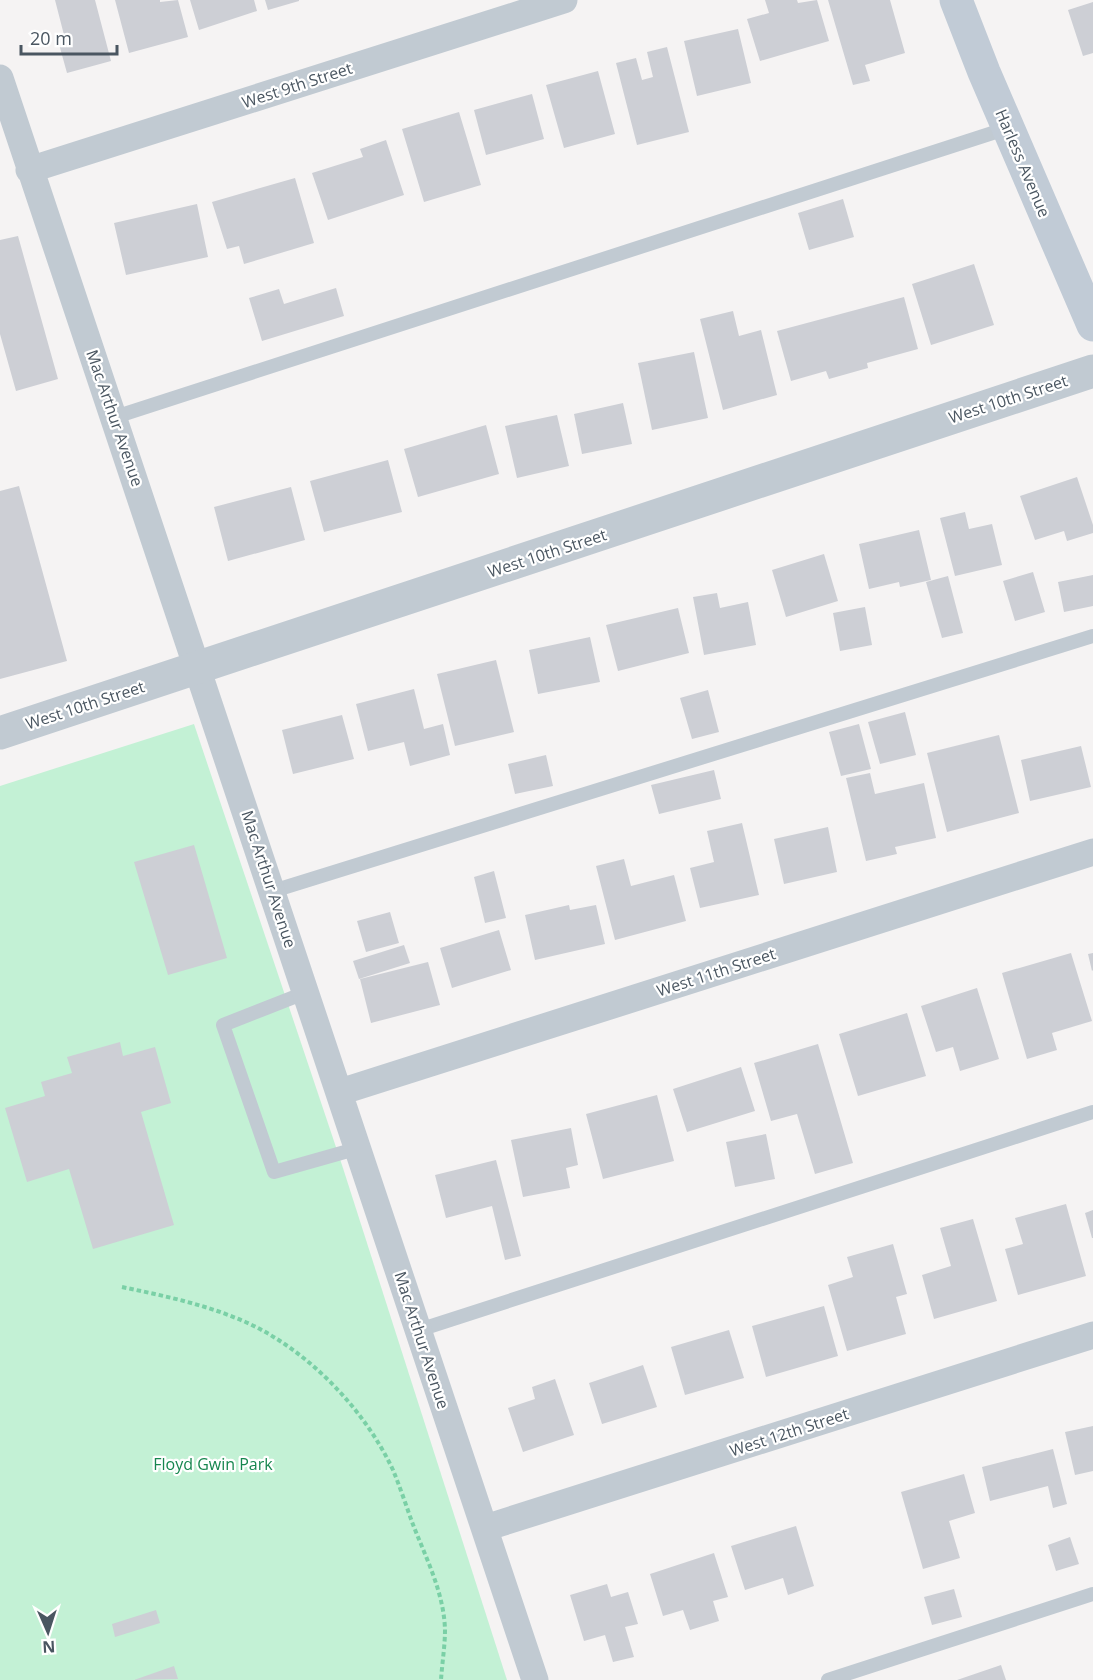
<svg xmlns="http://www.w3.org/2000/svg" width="1093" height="1680" font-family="'Open Sans',sans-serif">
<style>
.green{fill:#c3f1d5}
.building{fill:#cdcfd5}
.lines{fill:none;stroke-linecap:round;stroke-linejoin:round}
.path{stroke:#7ad0a6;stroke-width:4;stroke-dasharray:4.5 3;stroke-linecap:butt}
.service{stroke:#c1cad2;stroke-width:14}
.minor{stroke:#c1cad2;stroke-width:27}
.tertiary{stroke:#c1cad2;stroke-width:33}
.secondary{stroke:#c1cbd6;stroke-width:33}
.labels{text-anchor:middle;stroke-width:4.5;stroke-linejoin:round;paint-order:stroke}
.street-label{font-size:16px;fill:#4a5661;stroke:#fff}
.park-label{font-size:16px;fill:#17864f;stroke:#fff}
</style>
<rect width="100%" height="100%" fill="#f5f3f3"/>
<path class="green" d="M194,724L342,1165L507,1680H0V786Z"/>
<path class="building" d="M55,0H95L111,61L67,73L57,37L64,35Z
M115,0H160V2L178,0L188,37L129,53Z
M190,0H254L257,11L199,30Z
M265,0H299V1L268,10Z
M765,0H797L798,3L817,0L829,41L760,61L747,19L769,13Z
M828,0H890L905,53L865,65L870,81L853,85Z
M1093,2V53L1083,56L1068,10Z
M738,29L751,83L697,96L684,41Z
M667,47L689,132L637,145L616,63L636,58L642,80L653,77L647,52Z
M598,71L615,134L564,148L546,85Z
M532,94L544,139L486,155L474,110Z
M459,112L481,185L424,202L402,129Z
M386,140L404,195L328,220L312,173L363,157L360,149Z
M295,178L314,243L244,264L239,246L227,249L212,202Z
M843,199L854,237L809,250L798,213Z
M197,204L208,257L126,275L114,223Z
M18,236L58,379L16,391L0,334V240Z
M974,264L994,325L931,345L912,284Z
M336,288L344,316L262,341L249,298L279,289L284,304Z
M904,297L918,349L867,363L868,368L829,379L826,371L791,381L777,331Z
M733,311L739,336L761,330L777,395L723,410L700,319Z
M694,352L708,418L652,430L638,363Z
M623,403L632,444L582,454L574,414Z
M557,415L569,466L517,478L505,426Z
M486,425L499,474L418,497L404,449Z
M388,460L402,512L324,532L310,481Z
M1077,477L1093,525V533L1067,541L1064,531L1035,540L1020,496Z
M19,486L67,661L0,679V491Z
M291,487L305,540L228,561L214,507Z
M965,512L969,529L992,524L1002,565L955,576L940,518Z
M919,530L931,580L900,587L899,582L869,589L859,544Z
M824,554L838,601L786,617L772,570Z
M1033,572L1045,612L1015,621L1003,581Z
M1093,575V606L1064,612L1058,582Z
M948,576L963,633L942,638L926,582Z
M717,593L720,608L748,602L756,645L704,655L693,597Z
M865,607L872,645L840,651L833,613Z
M678,608L689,653L618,671L606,625Z
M590,637L600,682L538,694L529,650Z
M496,660L514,732L455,746L437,674Z
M414,689L424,729L443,724L450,755L410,766L404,742L368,751L356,704Z
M708,690L719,732L692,739L680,698Z
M905,712L916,755L880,764L868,722Z
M342,715L354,759L293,774L282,730Z
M859,724L871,769L841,776L829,732Z
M999,735L1019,813L947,832L927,753Z
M1081,746L1091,787L1030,801L1021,760Z
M546,755L553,786L515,794L508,764Z
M714,770L721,799L659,814L651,785Z
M870,773L875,794L924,783L936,838L895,847L897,854L866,861L846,778Z
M742,823L759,895L700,908L690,868L714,862L707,831Z
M828,827L837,872L784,884L774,839Z
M194,845L227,958L168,975L134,862Z
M624,859L631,886L674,875L686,921L615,940L596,866Z
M494,871L506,918L485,923L474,877Z
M569,905L570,910L596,905L605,944L535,960L525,915Z
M390,912L399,943L366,952L357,921Z
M499,930L511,970L452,988L440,948Z
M404,945L410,963L359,979L353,961Z
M1071,953L1092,1021L1052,1033L1057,1050L1027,1059L1002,973Z
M1093,953V970L1092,971L1088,954Z
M428,962L440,1005L371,1023L360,979Z
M977,988L999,1059L960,1071L953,1047L936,1052L921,1006Z
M907,1013L926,1076L858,1096L839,1034Z
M120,1042L123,1056L155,1047L171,1103L141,1112L174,1225L93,1249L69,1169L27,1182L5,1108L45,1096L41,1082L72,1073L67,1057Z
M818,1044L853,1163L815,1174L797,1114L771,1121L754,1063Z
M741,1067L755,1111L687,1132L673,1089Z
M657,1095L674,1161L603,1179L586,1114Z
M571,1128L578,1165L566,1168L570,1188L523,1197L511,1140Z
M766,1134L775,1179L735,1187L726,1142Z
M496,1160L521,1256L505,1260L492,1206L446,1218L435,1175Z
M1066,1204L1086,1276L1018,1295L1005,1249L1023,1244L1015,1218Z
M1093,1210V1238H1092L1085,1213Z
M973,1219L997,1301L934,1319L922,1275L951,1266L940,1228Z
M893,1244L907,1294L896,1297L906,1334L847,1351L828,1285L853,1277L847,1257Z
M824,1306L838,1356L766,1377L752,1326Z
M729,1330L744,1378L685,1395L671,1347Z
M643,1365L657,1407L602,1424L589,1383Z
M555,1379L574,1435L523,1452L508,1408L535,1399L532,1387Z
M1093,1426V1471L1075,1475L1065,1432Z
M1053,1449L1067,1504L1053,1508L1048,1486L990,1501L982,1467Z
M964,1474L975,1513L949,1521L960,1558L923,1569L901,1492Z
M796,1526L814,1586L788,1595L783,1578L745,1590L731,1546Z
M1070,1537L1079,1564L1056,1571L1048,1545Z
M714,1553L728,1597L713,1601L719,1621L690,1630L683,1610L663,1616L650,1574Z
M607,1584L611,1597L628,1592L638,1624L625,1627L634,1657L613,1662L605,1635L584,1641L570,1595Z
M954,1589L962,1617L932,1625L924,1597Z
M156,1610L160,1623L115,1637L112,1624Z
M1001,1665L1006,1680H957Z
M174,1666L178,1679L134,1680Z"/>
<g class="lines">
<path class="path" d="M122,1287C160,1295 199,1303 236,1318C302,1344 363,1406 393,1470C400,1487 406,1505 412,1522C425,1556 444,1592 445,1630C445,1646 442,1664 441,1680"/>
<path class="service" d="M115,417L1008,128
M273,891L1093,636
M307,992L223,1025L274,1172L359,1148
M419,1330L1093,1112
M828,1680L1093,1594"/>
<path class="minor" d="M0,78L535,1680
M29,170L564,0
M340,1092L1093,852
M485,1528L1093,1335"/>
<path class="tertiary" d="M0,733L1093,371"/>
<path class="secondary" d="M956,0L984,72L1093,325"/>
</g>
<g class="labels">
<g class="street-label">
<text transform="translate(297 85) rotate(-18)" y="6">West 9th Street</text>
<text transform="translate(1023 163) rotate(67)" y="6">Harless Avenue</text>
<text transform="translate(1008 399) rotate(-18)" y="6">West 10th Street</text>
<text transform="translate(115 418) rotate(71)" y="6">Mac Arthur Avenue</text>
<text transform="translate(547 553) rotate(-18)" y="6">West 10th Street</text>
<text transform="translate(85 705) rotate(-18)" y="6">West 10th Street</text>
<text transform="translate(269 879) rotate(72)" y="6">Mac Arthur Avenue</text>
<text transform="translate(716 972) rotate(-18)" y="6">West 11th Street</text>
<text transform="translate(422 1340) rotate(72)" y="6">Mac Arthur Avenue</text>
<text transform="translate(789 1432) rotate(-18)" y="6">West 12th Street</text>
</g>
<g class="park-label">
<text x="213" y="1470">Floyd Gwin Park</text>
</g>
</g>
<g transform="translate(48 1632) rotate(177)" stroke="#ffffff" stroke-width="4.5" paint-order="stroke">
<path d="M0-4.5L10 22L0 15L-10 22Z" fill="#4a5661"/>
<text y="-9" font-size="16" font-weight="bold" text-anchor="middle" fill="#4a5661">N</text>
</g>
<path d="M21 45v9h96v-9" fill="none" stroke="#4a5661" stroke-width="3"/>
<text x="30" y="45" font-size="18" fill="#4a5661" stroke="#ffffff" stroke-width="4.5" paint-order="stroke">20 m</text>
</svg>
